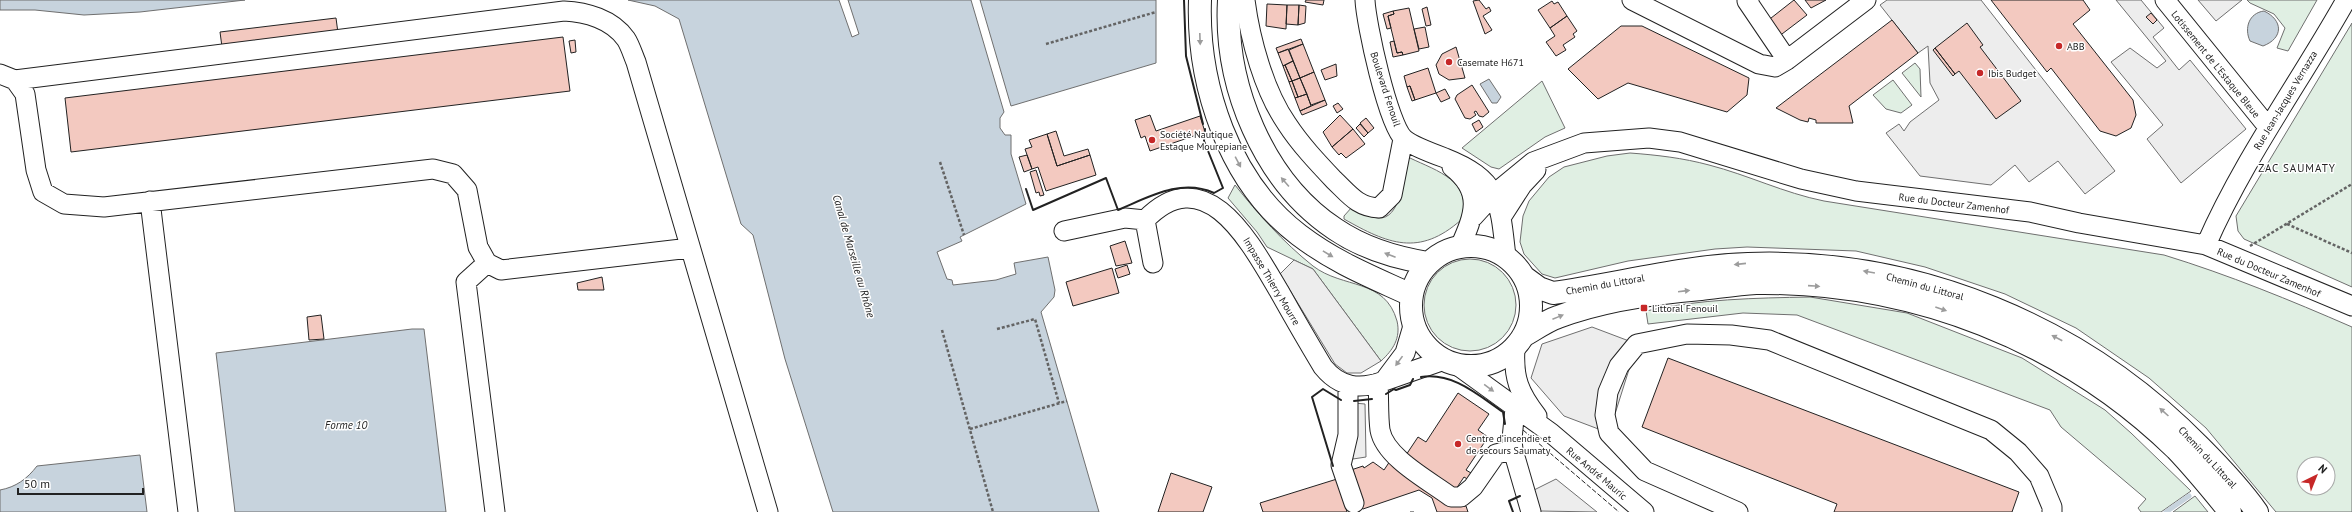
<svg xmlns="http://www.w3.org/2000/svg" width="2352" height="512" font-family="'PT Sans',sans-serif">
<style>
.green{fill:#e0efe3;stroke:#6f6f6f;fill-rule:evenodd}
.parking{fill:#ededed;stroke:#6f6f6f}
.water{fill:#c7d3dd;stroke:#6f6f6f}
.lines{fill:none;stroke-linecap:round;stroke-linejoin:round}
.stream{stroke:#c7d3dd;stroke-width:5}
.building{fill:#f3c9c0;stroke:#222}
.minor-casing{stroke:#222;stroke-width:21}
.major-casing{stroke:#222;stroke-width:24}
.path{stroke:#646464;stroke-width:2.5;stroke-dasharray:3 2;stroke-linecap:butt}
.minor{stroke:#fff;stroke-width:19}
.major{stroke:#fff;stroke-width:22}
.fence{stroke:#222;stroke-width:1;stroke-dasharray:5 2;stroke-linecap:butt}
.wall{stroke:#222;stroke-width:2}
.oneway{fill:#9c9c9c}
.poi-dot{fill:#c62828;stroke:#fff;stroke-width:1.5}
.labels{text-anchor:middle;stroke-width:3;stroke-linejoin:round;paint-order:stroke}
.poi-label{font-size:10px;fill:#222;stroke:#fff;text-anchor:start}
.street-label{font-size:10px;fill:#222;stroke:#fff}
.neighbourhood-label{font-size:11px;letter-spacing:1px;fill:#222;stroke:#fff}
.water-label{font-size:11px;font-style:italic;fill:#222;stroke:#fff}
</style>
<rect width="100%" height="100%" fill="#fff"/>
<path class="green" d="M2247,0H2317L2288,51L2277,48L2285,28L2274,14L2250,3Z
M2352,23V287L2244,239L2238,231L2236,216Z
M1915,63L1920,69L1921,97L1902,73Z
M1893,80L1912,105L1901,113L1886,109L1873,95Z
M1542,81L1565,128L1545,137L1499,169L1491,167L1462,148Z
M1630,153C1657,155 1683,158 1709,165C1748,175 1784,193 1824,201L2164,255C2229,275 2290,300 2352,327V512H2276L2206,428L2149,378L2076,328L2005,294L1925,267L1856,251L1747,247L1715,249L1628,261L1555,278L1542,274L1524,254L1520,242L1523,216L1529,201L1549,177L1564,167L1607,156ZM2304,464H2328V488H2304Z
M1410,158C1437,171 1474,181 1461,220C1419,257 1388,244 1344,219V216L1352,207C1360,211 1368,217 1378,218C1401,220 1403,177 1406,162Z
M1235,185C1258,214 1283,242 1313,266C1343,289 1385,278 1397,321C1401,338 1393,350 1381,361L1313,269L1267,247L1257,232L1228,198Z
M1424 305a46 46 0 1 1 92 0a46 46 0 1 1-92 0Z
M1810,297L1907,313L2022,358L2105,410L2131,433L2191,491L2161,512H2141L2138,508L2146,499L2061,427L2050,410L1797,315L1743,313L1648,324L1646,311C1700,299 1755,298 1810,297Z
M2195,496L2208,512H2173Z"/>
<path class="parking" d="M1887,0H1981L2115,171L2085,194L2058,161L2029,182L2015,165L1991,185L1920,176L1886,133L1899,124L1904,131L1910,122L1939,100L1930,83L1928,46L1918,53L1880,5Z
M2116,0H2141L2164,28L2153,37L2179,70L2190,60L2246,129L2181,183L2147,139L2163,125L2111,62L2130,48L2157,68L2166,61Z
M2198,0H2242L2216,21Z
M1294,260L1313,269L1381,361L1361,373H1347L1335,364L1280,274Z
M1592,327L1637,344L1609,433L1564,416L1531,378L1542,344Z
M1354,403L1365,404L1366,457L1353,459L1348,435Z
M1556,479L1597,512L1540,511L1534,490Z"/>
<path class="water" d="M0,0H245L140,12L84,15L35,10H0Z
M628,0H839L852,37L859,34L848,0H971L1004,112L1000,118V128L1005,135H1011V154L1026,204L960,237L962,241L937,252L947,279L952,280L953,285L996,280L1016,274L1014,263L1048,257L1055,290L1054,297L1041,312L1099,512H833L785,359L753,235L741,224L679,19L655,6Z
M980,0H1156V63L1011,106Z
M2264,11C2283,20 2284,38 2263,46L2250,41C2244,28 2249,13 2264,11Z
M1489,79L1501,97L1497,103H1492L1480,84Z
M412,329H424L446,512H235L216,353Z
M140,455L147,512H0V490C16,487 27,479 37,466Z"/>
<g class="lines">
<path class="stream" d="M2166,512L2189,496"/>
</g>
<path class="building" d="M1306,0H1324L1323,5L1305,2Z
M1479,0L1486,9L1489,7L1491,11L1483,16L1492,30L1485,34L1473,1Z
M1794,0L1807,15L1778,37L1766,22Z
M1805,0H1826L1811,8Z
M1991,0H2083L2090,10L2073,24L2133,100L2136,115L2131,128L2116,136L2100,131L2051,68L2047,72Z
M1552,1L1554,4L1558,2L1567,16L1550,28L1538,10Z
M1267,4L1287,5L1286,29L1266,26Z
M1287,5H1299L1298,25L1286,24Z
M1299,5L1306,6L1305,23L1298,25Z
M1427,7L1431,25L1426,26L1422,9Z
M1409,8L1419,51L1403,55L1402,52L1397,53L1388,16L1394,14L1393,11Z
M1393,11L1394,14L1388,16L1391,28L1387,29L1383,14Z
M2151,13L2157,20L2153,24L2146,17Z
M1567,16L1577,31L1573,34L1575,37L1563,45L1566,50L1556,56L1546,42L1555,36L1550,28Z
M336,18L338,33L222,47L220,32Z
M1892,20L1918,53L1849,106L1853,123H1816V120L1809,118L1808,122L1800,120L1776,108Z
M1967,23L1983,45L1980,47L2021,101L1996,119L1959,71L1955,74L1935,48Z
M1621,26H1642L1749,78L1747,95L1727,112L1628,83L1598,99L1568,69Z
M1425,27L1429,47L1419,49L1414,29Z
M563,37L570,91L71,152L65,98Z
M1301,39L1303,44L1278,53L1276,48Z
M575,40L576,52L571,53L569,41Z
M1394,41L1397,53L1402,52L1403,55L1393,57L1390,42Z
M1303,44L1314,72L1300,78L1289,50Z
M1456,47L1465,78L1449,80L1439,74L1436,65L1442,54Z
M1935,48L1955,74L1953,76L1933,50Z
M1288,49L1293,61L1283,66L1278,53Z
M1293,61L1300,78L1292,81L1285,65Z
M1336,64L1337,76L1325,80L1321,70Z
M1285,65L1292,81L1289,82L1283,66Z
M1428,68L1436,93L1415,100L1410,86L1407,87L1404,76Z
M1314,72L1325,100L1311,105L1300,78Z
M1300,78L1307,94L1298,97L1292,81Z
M1292,81L1298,97L1295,98L1289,82Z
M1472,85L1489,112L1483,117L1479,116L1476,111L1474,112L1476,115L1470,119L1465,118L1455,99L1457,95Z
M1410,86L1415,100L1412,101L1407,87Z
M1445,89L1450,98L1441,102L1436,93Z
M1307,94L1311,106L1300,111L1295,98Z
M1325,100L1327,105L1302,115L1300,111Z
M1338,103L1343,109L1337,113L1333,106Z
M1150,115L1156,131L1200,116L1205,132L1150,151L1145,136L1141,138L1135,120Z
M1340,115L1353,129L1332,147L1323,132Z
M1366,118L1374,128L1368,133L1360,123Z
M1479,120L1483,127L1476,132L1472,124Z
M1360,124L1368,133L1364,137L1356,128Z
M1353,129L1365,144L1346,158L1341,153L1339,155L1332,147Z
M1056,131L1064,156L1088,149L1090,155L1057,166L1047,134Z
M1047,134L1057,166L1090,155L1096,175L1046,191L1038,167L1032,169L1025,149L1032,147L1029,140Z
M1027,155L1032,169L1024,172L1019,157Z
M1036,170L1044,195L1040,196L1039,192L1036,193L1030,172Z
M1125,241L1132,263L1116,266L1110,246Z
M1127,265L1130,274L1118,278L1115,269Z
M1112,268L1119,293L1073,306L1066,282Z
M602,277L604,290H578L577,283Z
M321,315L324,339L309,340L307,317Z
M1668,358L2019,492L2012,512H1834L1837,504L1642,427Z
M1458,393L1489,414L1478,430L1488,437L1466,470L1471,473L1469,480L1464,477L1456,489H1453L1406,455L1418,437L1426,442Z
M1390,461L1457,506H1466L1468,512H1437L1432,498L1419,490L1363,509L1360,507L1351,470L1363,466L1364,468L1373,462L1384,470Z
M1171,473L1212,487L1203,512H1158Z
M1337,479L1347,512H1263L1260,503Z"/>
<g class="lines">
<defs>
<path id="minor" d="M1245,0C1250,39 1264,91 1287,124C1300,144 1317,162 1334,180C1349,194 1357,207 1379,208L1392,195L1403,139
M1365,0C1366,23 1388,125 1404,139C1412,146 1434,154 1445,158C1501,180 1500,204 1506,257
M1632,0L1759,64L1775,67L1787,60L1866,0
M1749,0L1747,1L1787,60
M2165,0L2268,127
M0,74L15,80L25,94L36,170L43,192L64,204L104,207L433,169L453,174L467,190L478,247L487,263L501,270L690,248
M15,80L564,11C586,12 612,19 626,39C630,45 633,55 636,62L768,512
M1452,167C1484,192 1474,215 1460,247
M150,201L188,512
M1502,216L1522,185L1536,170
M1473,217L1494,194L1533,162L1584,143L1649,138L1680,142L1801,179L1856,191L2030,212L2079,223L2206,245L2352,306
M1064,231L1125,218L1145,220
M2206,245C2244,158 2300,82 2346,0
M487,263L466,282L495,512
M1153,263L1145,220C1206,157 1251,244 1279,291C1293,316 1308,342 1323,367C1340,388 1360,390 1384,381
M1413,326L1405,353L1384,381L1444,360
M1515,348C1513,378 1519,393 1537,416
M1457,365L1551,433L1644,512
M1378,383C1379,398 1378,415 1380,430C1385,458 1430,481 1451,497H1461L1473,487L1496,454L1513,450
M1348,386V435L1341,465L1354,503
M1515,408L1512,439L1513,450L1531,512
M1738,512L1645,471L1609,433L1605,415L1608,392L1619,366L1637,344L1687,334L1731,335L1769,340L1991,430L2018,452L2039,476L2052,507V512"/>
<path id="major" d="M1200,0C1197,85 1229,182 1299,235C1336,263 1370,276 1411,295
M1229,0C1224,85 1263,181 1335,229C1363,248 1396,258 1428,263
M1411 306a60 60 0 1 1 120 0a60 60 0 1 1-120 0Z
M1524,277L1539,288L1553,293C1618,284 1683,266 1748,264C1917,258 2082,326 2200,447C2220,467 2240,488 2257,512
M1523,336C1534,330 1546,321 1558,317C1603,300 1654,293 1701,289C1719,287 1738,284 1756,283C1912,281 2064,340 2176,449C2195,469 2213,491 2230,512"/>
</defs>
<use href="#minor" class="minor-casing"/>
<use href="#major" class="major-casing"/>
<path class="path" d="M1046,44L1156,12
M940,162L964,235
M2287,224L2352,253
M2250,246L2352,184
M997,329L1035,319L1059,403
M942,330L993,512
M970,429L1067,401"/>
<use href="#minor" class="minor"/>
<use href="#major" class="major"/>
<path class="fence" d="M1523,430L1619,512
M1410,512H1414"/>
<path class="wall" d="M1184,0L1186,56L1203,124
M1026,189L1033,210L1106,178L1118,210C1149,197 1181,178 1214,193L1223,188L1204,141L1205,129
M1421,377C1453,372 1478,395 1503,412L1505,424
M1386,394L1394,389L1396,390L1410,385L1413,379
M1354,401L1372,399
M1333,466L1312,397L1323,389L1341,400
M1513,512L1509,501L1520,496"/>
</g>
<defs><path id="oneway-solid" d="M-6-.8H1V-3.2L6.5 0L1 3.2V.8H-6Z"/></defs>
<g class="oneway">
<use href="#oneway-solid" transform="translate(1200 39) rotate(88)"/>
<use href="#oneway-solid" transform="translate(1238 162) rotate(62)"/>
<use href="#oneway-solid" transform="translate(1285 182) rotate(-131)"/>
<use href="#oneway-solid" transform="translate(1328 254) rotate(31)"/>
<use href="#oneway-solid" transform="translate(1390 255) rotate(-159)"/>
<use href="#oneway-solid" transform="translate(1740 264) rotate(174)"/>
<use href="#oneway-solid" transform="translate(1869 272) rotate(-170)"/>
<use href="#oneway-solid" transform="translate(1814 286) rotate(4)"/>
<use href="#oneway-solid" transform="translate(1684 291) rotate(-7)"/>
<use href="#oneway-solid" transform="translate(1941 309) rotate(19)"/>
<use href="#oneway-solid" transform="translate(1558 317) rotate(-22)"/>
<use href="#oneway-solid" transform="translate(2057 338) rotate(-152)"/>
<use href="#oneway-solid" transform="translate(1399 361) rotate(126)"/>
<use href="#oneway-solid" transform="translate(1489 388) rotate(36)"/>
<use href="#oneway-solid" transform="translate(2164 412) rotate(-138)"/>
</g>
<g class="poi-dot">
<circle cx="2059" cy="46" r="4"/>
<circle cx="1449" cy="62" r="4"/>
<circle cx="1980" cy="73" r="4"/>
<circle cx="1152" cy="140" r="4"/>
<rect x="1640" y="304" width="8" height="8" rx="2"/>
<circle cx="1458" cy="444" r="4"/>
</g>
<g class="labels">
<g class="poi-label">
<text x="2067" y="50">ABB</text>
<text x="1457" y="66">Casemate H671</text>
<text x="1988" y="77">Ibis Budget</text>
<text x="1160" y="138">Société Nautique<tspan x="1160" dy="12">Estaque Mourepiane</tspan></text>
<text x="1652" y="312">Littoral Fenouil</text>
<text x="1466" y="442">Centre d’incendie et<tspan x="1466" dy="12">de secours Saumaty</tspan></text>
</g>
<g class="street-label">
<text transform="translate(2216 64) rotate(51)" y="4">Lotissement de L'Estaque Bleue</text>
<text transform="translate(1386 89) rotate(72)" y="4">Boulevard Fenouil</text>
<text transform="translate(2285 100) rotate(-59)" y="4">Rue Jean-Jacques Vernazza</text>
<text transform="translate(1954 203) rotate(7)" y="4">Rue du Docteur Zamenhof</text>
<text transform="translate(2269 272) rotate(23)" y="4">Rue du Docteur Zamenhof</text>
<text transform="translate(1272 281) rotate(59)" y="4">Impasse Thierry Mourre</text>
<text transform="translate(1605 284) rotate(-10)" y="4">Chemin du Littoral</text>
<text transform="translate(1925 286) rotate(15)" y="4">Chemin du Littoral</text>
<text transform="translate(2208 457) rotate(47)" y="4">Chemin du Littoral</text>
<text transform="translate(1597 473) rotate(40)" y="4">Rue André Mauric</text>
</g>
<g class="neighbourhood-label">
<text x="2297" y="172">ZAC SAUMATY</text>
</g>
<g class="water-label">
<text transform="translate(854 256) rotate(74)" y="4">Canal de Marseille au Rhône</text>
<text x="346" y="429">Forme 10</text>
</g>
</g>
<g transform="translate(2316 476) rotate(43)"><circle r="19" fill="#ffffff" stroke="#a7a7a7"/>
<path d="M0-3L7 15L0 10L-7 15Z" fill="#c62828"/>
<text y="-6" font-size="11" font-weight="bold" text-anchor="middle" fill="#222222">N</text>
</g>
<path d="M18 488v6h125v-6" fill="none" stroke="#222222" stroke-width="2"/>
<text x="24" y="488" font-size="12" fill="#222222" stroke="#ffffff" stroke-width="3" paint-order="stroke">50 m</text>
</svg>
